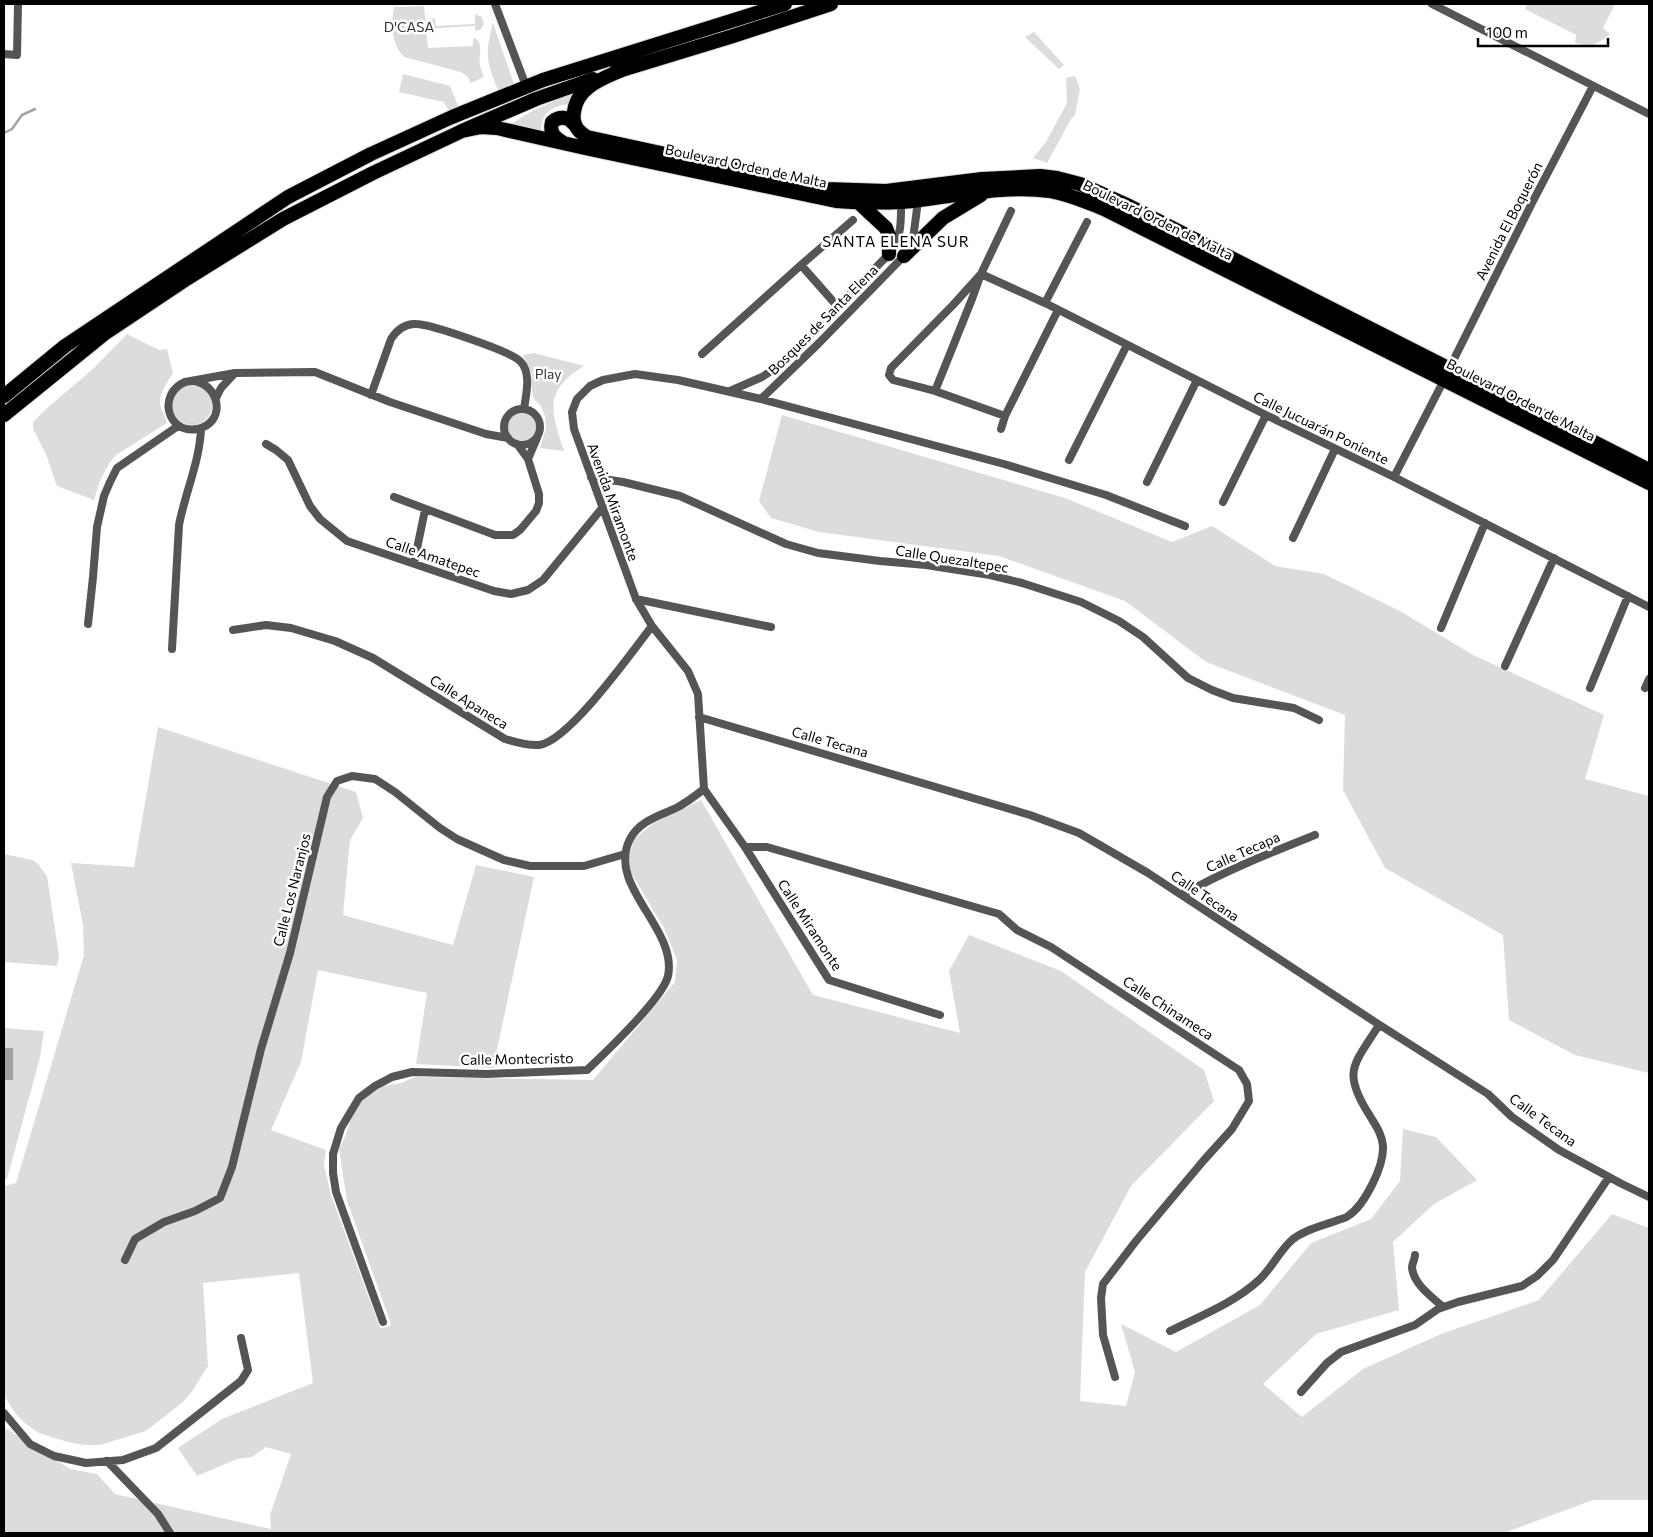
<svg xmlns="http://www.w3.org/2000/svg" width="1653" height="1537" font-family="Commissioner,sans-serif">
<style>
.green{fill:#dcdcdc}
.water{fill:#a3a3a3}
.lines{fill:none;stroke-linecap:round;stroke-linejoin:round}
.stream{stroke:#a3a3a3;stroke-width:2.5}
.highway-casing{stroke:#dbdbdb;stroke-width:16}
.street{stroke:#555;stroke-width:8}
.highway{stroke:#000;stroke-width:14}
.labels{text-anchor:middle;stroke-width:5;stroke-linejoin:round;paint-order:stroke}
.park-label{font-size:14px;fill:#333;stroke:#fff}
.street-label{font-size:14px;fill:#000;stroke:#fff}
.neighbourhood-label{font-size:15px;letter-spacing:1px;fill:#000;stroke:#fff}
</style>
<rect width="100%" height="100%" fill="#fff"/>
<path class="green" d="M1527,4H1615L1603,28L1610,34C1596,45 1594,47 1575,43L1576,35L1525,9Z
M424,6L428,48L473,46V38C485,40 478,55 480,65C480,69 483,73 484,77L471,83L468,77L461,72L404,57C391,44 391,25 394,7Z
M475,14L482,17L484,24L480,30L475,31V26L436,28V34L433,35L432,19L435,18L436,26L475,24Z
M493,23L514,84L498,90C486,61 485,53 493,23Z
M1034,32L1064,65L1059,69L1025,37Z
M403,74L450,86L459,108L449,111L444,102L399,92Z
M1075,76L1080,89L1075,115L1071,119L1047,163L1033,158L1046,142L1067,103L1066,78Z
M575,92L569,104C550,107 541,113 541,133L511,124L532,111Z
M127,334L159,350L167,349L173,373C167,383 157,395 161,408C163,413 166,417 167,423L116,455C104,468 99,483 94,500L57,486L47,457L33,428V422L46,409L94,368Z
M534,353L584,366C543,391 551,411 564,451L540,448L546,428L545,416L541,406L534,399L532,392V374L523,355Z
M172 405a20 20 0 1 1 40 0a20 20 0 1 1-40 0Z
M508 427a14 14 0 1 1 28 0a14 14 0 1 1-28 0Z
M782,415L1065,498L1172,542L1212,526L1275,566L1324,574L1400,611L1473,655L1604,715L1585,779L1649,796V1073L1575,1055L1509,1020L1503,935L1385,868L1343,790L1345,715L1206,662L1125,601L999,556L819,532L771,518L759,501Z
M158,727L356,792L363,818L350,840L343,915L453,945L476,865L534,877L493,1068L416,1064L427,993L318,970L301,1062L271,1130L326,1150L324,1165L331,1195L380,1328L389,1327L391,1324L347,1201L339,1149L345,1137L350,1121L362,1101L383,1086L401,1083L415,1077L593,1080L675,982L677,960L664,928L631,873L629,856L634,839L654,823L701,800L813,995L960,1033L949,971L969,935L1061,971L1204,1070L1214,1101L1131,1186L1085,1272L1080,1401L1126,1406L1135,1372L1121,1324L1176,1352L1260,1305L1311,1243L1371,1219L1400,1181L1403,1129L1436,1137L1477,1180L1434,1204L1393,1242L1399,1310L1316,1334L1263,1384L1302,1417L1363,1369L1441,1334L1539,1300L1612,1214L1649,1228V1500H1593L1504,1533H4V1427L70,1469L97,1474L115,1494L271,1529L270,1515L291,1454L266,1447L252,1457L237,1459L197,1476L178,1448L222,1419L313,1383L299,1273L203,1283L208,1366L193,1390L183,1402L146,1431L100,1445H84L68,1442L39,1433L26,1424L16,1414L4,1396V1186L16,1183L84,955L83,925L71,863L134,867Z
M4,854L32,860L38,864L47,876L59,956L57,966L4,962Z
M4,1028L44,1031L40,1057L7,1179L4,1180Z"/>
<path class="water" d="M4,1048H13V1080H4Z"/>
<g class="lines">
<path class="stream" d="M4,133L12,129L22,115L35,109"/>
<defs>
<path id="highway" d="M624,69C604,78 577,86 574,112C572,124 577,131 587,137L826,189L886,191L982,179L1040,176L1057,178L1080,184L1129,206L1649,470
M615,72L733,36L831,4
M462,131L481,127L497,128L585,148L836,201C865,203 892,204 920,200C963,195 1007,185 1050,191C1069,194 1086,202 1104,209L1649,483
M564,143C555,138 549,133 552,122C559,116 568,116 574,124
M858,202L886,228L889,236V254
M904,256L943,218L981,195
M4,396L65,346L288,197L371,154L452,117L543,80L785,4
M4,415L104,334L188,278L283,219L373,173L462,131L536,99L593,79"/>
</defs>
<use href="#highway" class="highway-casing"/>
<path class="street" d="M495,4L526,86
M1432,4L1649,114
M4,54L17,55L18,4
M801,265L853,220
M981,274L1045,303L1266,415L1394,477L1649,607
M981,274L953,305L891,368L889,375L893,380L935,391L1005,416
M1045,303L1087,222
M702,354L801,265L838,307
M1449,369L1532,203L1593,86
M195,381C222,387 225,424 197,429C167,434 157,394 185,382L235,373L315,372L390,402L486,434L508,438
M730,391L762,377L782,364L889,254C902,236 901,223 901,202
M935,391L972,299L981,274L1011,211
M371,395L391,339C396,331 405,323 416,324C430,324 510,351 520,361C532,373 526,394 524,409
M216,398L221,388L234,374
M761,399L819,343L904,256L913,239L918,201
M504 427a18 18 0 1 1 36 0a18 18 0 1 1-36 0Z
M1001,429L1005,416L1058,310
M266,444L276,450L288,460L310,506L320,519L347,541L494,591L511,594L528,590L543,580L603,507
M528,459L537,438
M1069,460L1127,345
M591,477L623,482L680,496L786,544L818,553L880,561L926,565L990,575L1022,583L1081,602L1119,621L1143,637L1188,678L1212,690L1233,698L1294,708L1319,720
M1394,477L1444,380
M1147,482L1197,380
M394,497L495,535H513L520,530L536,511L539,503V494L528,459L517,444
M1223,502L1266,415
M1293,538L1335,449
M414,563L425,510
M636,599L771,627
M88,624L93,577L97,527L104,496L110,482L117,468L178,426
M1441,628L1485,523
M233,630L266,625L291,628L335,641L373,658L505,739C515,742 527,746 539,745C569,741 632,652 652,626
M172,649L179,525C185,493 200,461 201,428
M1505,666L1554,558
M1590,688L1628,596
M1645,688L1649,679
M699,717L1030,815L1079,833L1148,873L1375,1022L1488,1094L1512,1117L1559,1150L1622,1184L1649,1197
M745,847H767L999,914L1017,930L1051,947L1239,1070L1247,1084L1249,1101L1232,1129L1204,1160L1136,1241L1103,1284L1101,1298L1103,1335L1115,1377
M1182,895C1224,871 1270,853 1315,835
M940,1015L829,980L745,847L704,789L698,694L688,671L652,626L636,599L574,429L572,412L577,399L590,386L603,380L635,374L678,380L761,399L1004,464L1106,495L1185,526
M1415,1255C1415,1259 1412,1264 1412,1267C1413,1284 1432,1297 1443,1307
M125,1260L135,1239L164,1222L195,1211L220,1198L232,1167L261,1049L290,953L327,797L337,781L352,776L375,779L395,792L440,828L457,839L504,860L530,866H584L625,854
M383,1322L336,1192L333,1173V1154L341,1128L359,1098L375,1086L392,1077L412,1072L487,1074L587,1070C605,1053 663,998 668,976C678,928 606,886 630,839C639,821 659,816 676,808C686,803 695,796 704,789
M1170,1331C1200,1316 1234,1303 1259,1280C1272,1268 1279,1251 1293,1239C1306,1229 1322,1226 1338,1220C1341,1219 1346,1218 1348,1216C1365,1205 1384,1166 1383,1146C1382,1134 1376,1126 1370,1116C1341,1071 1354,1065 1379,1025
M1301,1392L1327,1363L1341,1352L1415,1325L1438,1309L1458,1302L1522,1286L1537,1276L1553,1260L1609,1177
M4,1413L30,1444L54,1456L86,1463L123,1460L156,1448L241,1381L248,1370L241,1338
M107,1461L158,1514L170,1533"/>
<use href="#highway" class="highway"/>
</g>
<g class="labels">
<g class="park-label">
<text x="409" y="32">D'CASA</text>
<text x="548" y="379">Play</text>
</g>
<g class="street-label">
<text transform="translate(746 166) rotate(12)" y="5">Boulevard Orden de Malta</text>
<text transform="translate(1158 220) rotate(26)" y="5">Boulevard Orden de Malta</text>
<text transform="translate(1509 221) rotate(-63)" y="5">Avenida El Boquerón</text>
<text transform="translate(823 320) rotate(-45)" y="5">Bosques de Santa Elena</text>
<text transform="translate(1521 400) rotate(27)" y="5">Boulevard Orden de Malta</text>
<text transform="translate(1321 428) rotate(26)" y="5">Calle Jucuarán Poniente</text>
<text transform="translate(613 502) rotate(70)" y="5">Avenida Miramonte</text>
<text transform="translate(433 557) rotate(19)" y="5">Calle Amatepec</text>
<text transform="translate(952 559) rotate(9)" y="5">Calle Quezaltepec</text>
<text transform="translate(469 702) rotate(32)" y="5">Calle Apaneca</text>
<text transform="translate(830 742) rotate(16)" y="5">Calle Tecana</text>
<text transform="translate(1243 852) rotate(-24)" y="5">Calle Tecapa</text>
<text transform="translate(292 890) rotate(-76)" y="5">Calle Los Naranjos</text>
<text transform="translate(1205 896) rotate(34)" y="5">Calle Tecana</text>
<text transform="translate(810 925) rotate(57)" y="5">Calle Miramonte</text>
<text transform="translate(1168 1008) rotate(33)" y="5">Calle Chinameca</text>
<text transform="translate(517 1059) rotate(-1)" y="5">Calle Montecristo</text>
<text transform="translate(1543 1120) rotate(36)" y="5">Calle Tecana</text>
</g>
<g class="neighbourhood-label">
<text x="896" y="247">SANTA ELENA SUR</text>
</g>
</g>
<rect width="1653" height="1537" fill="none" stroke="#000000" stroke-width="10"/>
<path d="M1478 38v8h130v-8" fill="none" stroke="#000000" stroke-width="2.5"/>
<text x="1486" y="38" font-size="15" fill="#000000" stroke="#ffffff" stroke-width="4" paint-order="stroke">100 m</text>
</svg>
